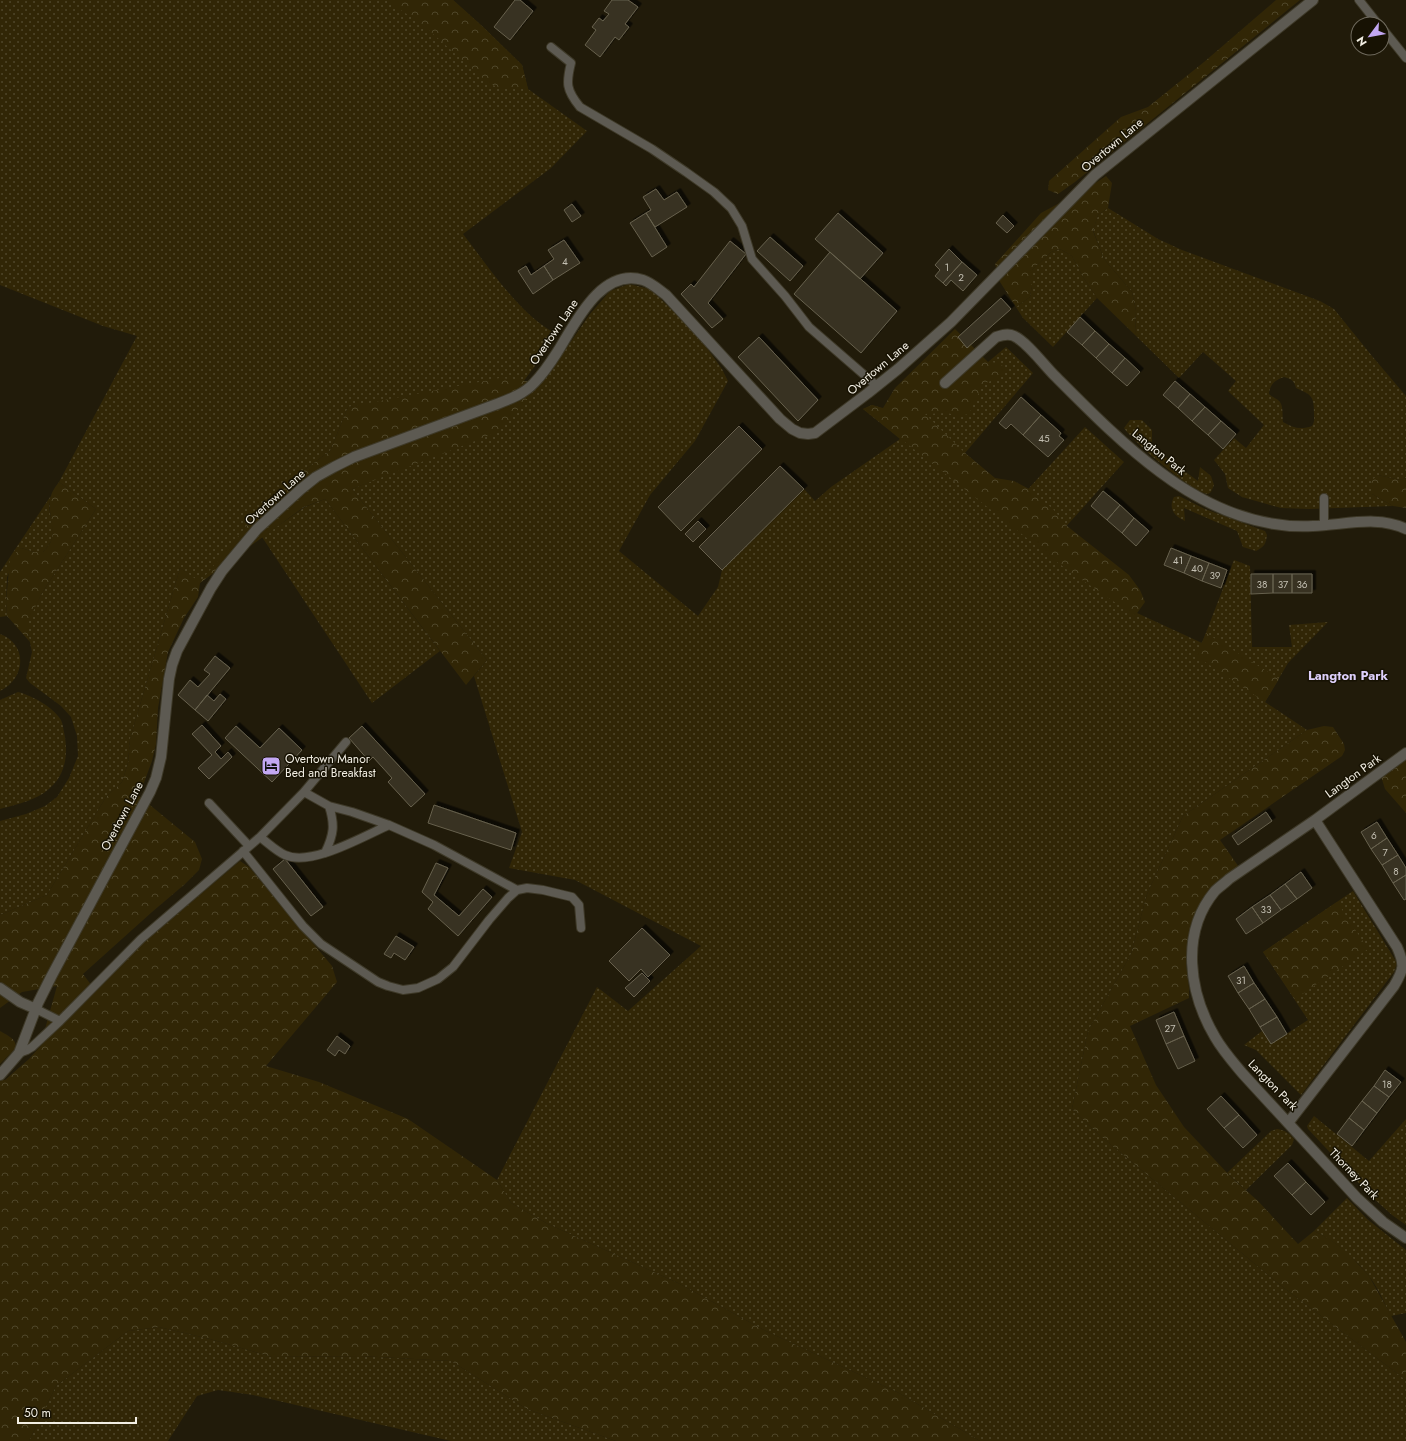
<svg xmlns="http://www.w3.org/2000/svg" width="1406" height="1441" font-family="Jost,sans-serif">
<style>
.grass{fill:url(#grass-dots);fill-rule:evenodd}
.forest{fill:url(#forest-crowns)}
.building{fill:#373120;stroke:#67614e;filter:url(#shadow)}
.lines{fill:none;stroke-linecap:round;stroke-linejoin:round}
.service-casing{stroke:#3e3928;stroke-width:10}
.minor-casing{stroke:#3e3928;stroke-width:12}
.service{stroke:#5d5a52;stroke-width:8}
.minor{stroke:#5d5a52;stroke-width:10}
.labels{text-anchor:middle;stroke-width:3;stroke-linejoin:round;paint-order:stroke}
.number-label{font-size:10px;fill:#c3bfb2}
.street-label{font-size:12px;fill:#f2eee3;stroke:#171203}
.poi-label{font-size:12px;fill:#f2eee3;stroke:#171203;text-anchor:start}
.neighbourhood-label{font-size:13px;font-weight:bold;fill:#ddcffa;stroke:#171203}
</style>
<defs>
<pattern id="grass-dots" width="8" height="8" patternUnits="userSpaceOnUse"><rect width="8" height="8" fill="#312606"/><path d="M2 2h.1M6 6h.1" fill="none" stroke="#4f462a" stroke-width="1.8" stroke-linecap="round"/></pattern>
<pattern id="forest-crowns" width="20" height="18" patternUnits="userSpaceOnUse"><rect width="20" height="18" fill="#312606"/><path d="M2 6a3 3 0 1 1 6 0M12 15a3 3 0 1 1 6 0" fill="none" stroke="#4f462a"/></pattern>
<filter id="shadow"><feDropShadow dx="3.5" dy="-3.5" stdDeviation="0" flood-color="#0009"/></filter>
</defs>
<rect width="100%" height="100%" fill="#211b0a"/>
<path class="grass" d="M0,0H453L482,26L522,65L528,89L587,131L551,168L463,234C488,266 521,317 558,335L523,382L348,407L330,451L277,490L200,583L180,568L130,739L128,763L122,782L106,797L47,895L0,915V821L26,814L45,806L57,797L69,778L78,756L77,736L71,717L61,706L30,683L26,678L32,652L28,633V620L42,593L96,509L59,482L137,336L103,326L0,285Z
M1108,208L1158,239L1182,250L1320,301L1334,309L1372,356L1406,396V478L1400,480L1378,475L1372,494L1393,506L1309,509L1281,508L1242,497L1228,488L1225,474L1214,460L1234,438L1246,448L1264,425L1228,391L1236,381L1203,352L1179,378L1135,335L1136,311L1132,292L1104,259L1093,230L1098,215ZM1284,377C1291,379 1294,380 1296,388C1312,395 1314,396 1314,414C1314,419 1315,421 1312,426C1301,430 1293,428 1283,422C1282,415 1284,404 1278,400C1274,397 1272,397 1269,394C1270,384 1275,380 1284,377Z
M1060,249L1072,256L1083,277L1097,298L1053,347L1023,318L1016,307L1030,297L1032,286V270L1051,252Z
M629,284L650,289L686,323L700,338L722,369L728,381L695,441L650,495L619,551L698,616L718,587L722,570L804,489L815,501L831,487L900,439L863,409L872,405L894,412L970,377L1006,347L1033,373L965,453L1019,499L1085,427L1124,462L1053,541L1137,613L1202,643L1234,560L1250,566L1252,647H1292L1289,625L1328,622L1288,663L1265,702L1307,730L1183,816L1147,894L1131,954L1088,1031L1072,1109L1098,1134L1284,1288L1406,1380V1441H980L899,1393L766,1331L678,1283L548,1224L511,1203L497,1180L597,987L628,1011L701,946L575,880L509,868L522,832L474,676L487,660L352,489L391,473L542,383L590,314L610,291Z
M1130,420H1142L1152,430V447L1198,481L1200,467L1211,476L1214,485L1211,492L1208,494C1192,492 1133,442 1124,428Z
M1179,496L1205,509L1265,531L1267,535C1266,544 1264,547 1256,551L1243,547L1237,531L1184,508L1185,521C1174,516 1168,508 1174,497Z
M50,497C50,502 49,508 50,513C53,530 57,538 43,552H34L21,548L7,577L6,602L7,616L0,617V572Z
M325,499L440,651L372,703L262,537L305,507Z
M0,634C28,644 26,679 0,691Z
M18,692C33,696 53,707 61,720C63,724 63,728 64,732C68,750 67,772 52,786C39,800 18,804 0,809V700Z
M1353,891L1397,963L1394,972L1301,1095L1256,1050L1244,1045L1262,1031L1271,1044L1308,1020L1263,952Z
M1314,1116L1369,1161L1406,1119V1225L1392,1215L1372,1197L1308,1129L1307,1126Z
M1277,1129C1285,1130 1289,1133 1294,1139L1292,1145L1246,1190L1227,1173L1271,1131Z
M1347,1198L1367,1219L1406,1250V1313L1391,1316C1384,1303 1378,1287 1368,1275C1353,1257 1336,1241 1314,1231Z
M159,1327L210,1339L272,1357L360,1356L451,1361L527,1409L616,1441H451L253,1395L218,1390L197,1396L168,1441H29L56,1386L128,1331Z"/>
<path class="forest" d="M386,0H453L482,26L522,65L528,89L500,88L488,83L423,25Z
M1276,0H1300L1075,182L1058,194L1048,190L1049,181L1121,117L1148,107L1204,62Z
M1106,176L1112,183L1108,208L1098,215L1093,231L1104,259L1132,292L1136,311L1135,335L1097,298L1083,277L1072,256L1060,249L1051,252L1032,270V286L1030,297L1016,307L1000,282L995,264L1041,213L1091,186Z
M955,329L988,362L1000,363L1005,369L1001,377L983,384L969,414L959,416L947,413L925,414L965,453L995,478L1014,481L1029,489L1053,509L1067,526L1129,575L1140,590L1145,602L1135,616L1066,569L863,409L872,405L883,408L895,388Z
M500,378L542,383L498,432L352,489L487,660L466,685L325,499L304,507L200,583L198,597L184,618L168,652L158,708L156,744L152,761L139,796L195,842L202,859L199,870L185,884L152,912L83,974L92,986L240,861L249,867L332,966L337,982L266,1066L319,1082L408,1119L497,1180L511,1203L548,1224L678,1283L766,1331L899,1393L980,1441H616L527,1409L451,1361L360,1356L272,1357L210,1339L159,1327L128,1331L56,1386L29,1441H0V1079L2,1080H5L29,1059L45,1041V1029L57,986L22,992L0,1008V915L47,895L106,797L122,782L128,763L130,739L180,568L200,582L277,490L330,451L348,407Z
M1378,475L1400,480L1406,478V508L1393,506L1372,494L1371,481Z
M59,482L96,509L42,593L29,620L28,633L30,642L7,616L6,602L10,558L21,548L34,552H43C60,536 49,525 50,505C50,502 49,498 51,496C52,491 56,486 59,482Z
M1206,633L1279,679L1265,702L1196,656Z
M1324,726L1333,727L1344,744L1345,750L1342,756L1220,840L1241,870L1202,904L1190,929L1186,964L1189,988V998L1130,1026L1156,1085L1184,1127L1231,1177L1258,1201L1298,1244L1314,1231L1328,1238L1347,1252L1369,1276L1406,1342V1380L1284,1288L1098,1134L1072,1109L1088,1031L1131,954L1147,894L1183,816L1307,730Z
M1406,753V813L1385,789L1380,773Z
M1337,902L1368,949L1295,999L1263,952Z
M0,1031C8,1036 16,1038 16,1048L0,1064Z"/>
<path class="building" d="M515,0H520L533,11L510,40L494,27Z
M612,0H628L638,7L625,24L629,27L619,40L615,37L600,57L585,45L596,30L592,27L599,18L603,21L609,14L604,11Z
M656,189L664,200L677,192L687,207L655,227L646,213L651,210L643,197Z
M572,204L581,216L572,222L564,210Z
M646,213L667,247L652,257L630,223Z
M838,213L883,253L860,279L815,239Z
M1003,215L1014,226L1007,233L996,223Z
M770,237L803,266L790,281L757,251Z
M564,240L580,263L553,280L544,266L554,259L548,250Z
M730,241L746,254L708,303L723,319L712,328L681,294L691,284L694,287Z
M949,249L962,262L943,283L935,276L940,270L935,265Z
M830,252L897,311L861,353L794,294Z
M962,262L977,275L963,291L951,280L946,286L943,283Z
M526,266L531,275L544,266L553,280L533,294L518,271Z
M1001,298L1011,309L967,348L958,337Z
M1080,317L1095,331L1082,345L1067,332Z
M1095,331L1109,344L1096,358L1082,345Z
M759,337L818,400L798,421L738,357Z
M1109,344L1125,358L1112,373L1096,358Z
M1125,358L1140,372L1127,386L1112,373Z
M1175,381L1190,394L1178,408L1163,395Z
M1190,394L1205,407L1192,421L1178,408Z
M1021,397L1041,415L1023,435L1011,424L1006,429L999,423Z
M1205,407L1221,421L1208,435L1192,421Z
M1041,415L1061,433L1059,436L1064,440L1048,457L1023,435Z
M1221,421L1236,434L1223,449L1208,435Z
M739,426L762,449L681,531L658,507Z
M780,466L804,489L722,570L699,547Z
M1103,491L1120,505L1107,520L1091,506Z
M1120,505L1134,518L1122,533L1107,520Z
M1134,518L1149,531L1136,546L1122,533Z
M698,521L706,529L693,542L685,534Z
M1171,548L1191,556L1184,573L1164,565Z
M1191,556L1209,563L1202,581L1184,573Z
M1209,563L1227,570L1221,588L1202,581Z
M1251,574H1273V593L1251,594Z
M1273,574H1292V593H1273Z
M1292,574H1312V593H1292Z
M215,656L230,668L195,710L178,695L190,680L198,687L210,674L204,670Z
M220,694L226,699L208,721L195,710L207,695L214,701Z
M202,725L221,746L215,752L221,759L228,752L232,757L209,779L198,768L212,755L192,734Z
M236,726L260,748L279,728L302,750L272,782L225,738Z
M362,726L425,794L411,807L388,782L392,778L373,757L369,761L349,738Z
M434,805L516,833L511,850L428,823Z
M1266,812L1272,821L1238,845L1232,836Z
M1377,822L1387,838L1371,849L1361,832Z
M1387,838L1398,855L1382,865L1371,849Z
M1398,855L1406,868V875L1393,883L1382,865Z
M285,859L323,907L311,916L273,869Z
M436,863L448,868L434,895L459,916L483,889L492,897L458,936L428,909L433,902L422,892Z
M1301,872L1312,888L1297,899L1285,884Z
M1406,875V899L1404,900L1393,883Z
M1285,884L1297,899L1281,910L1270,895Z
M1270,895L1281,910L1263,923L1252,907Z
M1252,907L1263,923L1246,934L1236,919Z
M642,928L670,955L648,977L641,969L629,981L609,961Z
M396,936L414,947L405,960L394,953L391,958L384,954Z
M1244,966L1254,983L1238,993L1228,976Z
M642,973L650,981L634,997L625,988Z
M1254,983L1265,999L1249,1009L1238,993Z
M1265,999L1277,1017L1260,1027L1249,1009Z
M1174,1012L1184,1036L1166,1044L1156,1020Z
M1277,1017L1287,1034L1271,1044L1260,1027Z
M337,1036L350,1046L345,1054L339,1050L335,1056L327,1050Z
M1184,1036L1195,1061L1178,1069L1166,1044Z
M1385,1070L1401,1082L1389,1097L1374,1086Z
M1374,1086L1389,1097L1377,1113L1362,1101Z
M1221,1096L1239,1115L1224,1128L1207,1109Z
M1362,1101L1377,1113L1364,1130L1349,1118Z
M1239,1115L1257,1135L1243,1148L1224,1128Z
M1349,1118L1364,1130L1352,1146L1337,1134Z
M1288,1163L1306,1182L1292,1195L1274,1176Z
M1306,1182L1325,1202L1311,1215L1292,1195Z"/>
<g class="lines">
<defs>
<path id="service" d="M1359,0L1378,24
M1382,28L1406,58
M551,47L571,63C566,83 566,90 580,107L652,149L686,172L714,192L731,208L742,226L752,259L785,296L809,327L877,386
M1324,498V526
M304,792L329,806L352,812L389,825L434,845L517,890
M209,803L249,846
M260,837C268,843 276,851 285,855C311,867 364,836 389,825
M243,851L303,926L321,944L378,982L388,986L403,990L418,988L438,979L453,967L489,920L508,898L517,890L527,888L543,890L572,897L579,905L581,928
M325,853C334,834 335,825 329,806
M36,1009L60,1021L141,939L260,837L304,792L346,742
M19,1053L27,1050L32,1047L60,1021"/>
<path id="minor" d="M945,383L996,337C1002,335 1008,333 1014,336C1027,342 1044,365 1055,376C1088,409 1122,444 1160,472C1204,505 1257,529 1313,526C1344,525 1378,515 1406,529
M1406,753L1315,820L1229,879C1225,883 1219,887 1215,891C1180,933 1189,993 1215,1037C1223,1051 1233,1062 1243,1074L1357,1198L1383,1222L1406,1238
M0,988L20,1002L36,1009
M0,1075L19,1053L38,1003L51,977L150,792L156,778L161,757L169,679L172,665L177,651L211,588L222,571L257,529L301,489L316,477L334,467L354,457L497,404C510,399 524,394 534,383C543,374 551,362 558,351C575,324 601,267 643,280C652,283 659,290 666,295L780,419L792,429L800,433L808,434L815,433L868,393L898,369L951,322L1095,175L1313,0
M1288,1123L1394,986C1404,969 1405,965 1397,947L1315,820"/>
</defs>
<use href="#service" class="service-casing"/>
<use href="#minor" class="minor-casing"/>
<use href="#service" class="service"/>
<use href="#minor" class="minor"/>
</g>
<defs>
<symbol id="hotel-square" viewBox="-11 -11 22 22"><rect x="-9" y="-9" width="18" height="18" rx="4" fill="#c2a7f2" stroke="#171203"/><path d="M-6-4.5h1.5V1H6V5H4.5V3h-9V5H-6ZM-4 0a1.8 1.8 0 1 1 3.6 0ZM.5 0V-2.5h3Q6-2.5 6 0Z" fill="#111"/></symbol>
</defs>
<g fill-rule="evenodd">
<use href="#hotel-square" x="260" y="755" width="22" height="22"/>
</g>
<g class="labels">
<g class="number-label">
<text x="565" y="265">4</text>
<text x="947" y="271">1</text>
<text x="961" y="281">2</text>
<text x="1044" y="442">45</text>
<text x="1178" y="564">41</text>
<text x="1197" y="572">40</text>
<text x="1215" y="579">39</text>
<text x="1262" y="588">38</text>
<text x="1283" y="588">37</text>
<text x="1302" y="588">36</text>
<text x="1374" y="839">6</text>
<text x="1385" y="856">7</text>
<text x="1396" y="875">8</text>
<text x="1266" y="913">33</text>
<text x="1241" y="984">31</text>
<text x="1170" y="1032">27</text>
<text x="1387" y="1088">18</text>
</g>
<g class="street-label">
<text transform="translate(1112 145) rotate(-40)" y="4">Overtown Lane</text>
<text transform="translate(554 332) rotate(-56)" y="4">Overtown Lane</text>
<text transform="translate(878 368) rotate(-40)" y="4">Overtown Lane</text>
<text transform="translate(1159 452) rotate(39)" y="4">Langton Park</text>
<text transform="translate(275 497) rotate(-42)" y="4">Overtown Lane</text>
<text transform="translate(1353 776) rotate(-36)" y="4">Langton Park</text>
<text transform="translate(122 816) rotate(-62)" y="4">Overtown Lane</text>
<text transform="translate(1273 1085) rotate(46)" y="4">Langton Park</text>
<text transform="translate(1354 1174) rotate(46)" y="4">Thorney Park</text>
</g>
<g class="poi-label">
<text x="285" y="763">Overtown Manor<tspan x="285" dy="14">Bed and Breakfast</tspan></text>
</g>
<g class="neighbourhood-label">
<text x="1348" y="680">Langton Park</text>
</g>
</g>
<g transform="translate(1370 36) rotate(238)"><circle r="19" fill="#171203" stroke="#6f6a5d"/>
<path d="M0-3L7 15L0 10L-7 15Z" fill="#c2a7f2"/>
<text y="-6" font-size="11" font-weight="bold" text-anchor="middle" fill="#f2eee3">N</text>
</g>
<path d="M18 1417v6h118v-6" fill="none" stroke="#f2eee3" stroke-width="2"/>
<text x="24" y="1417" font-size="12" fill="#f2eee3" stroke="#171203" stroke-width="3" paint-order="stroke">50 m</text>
</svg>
